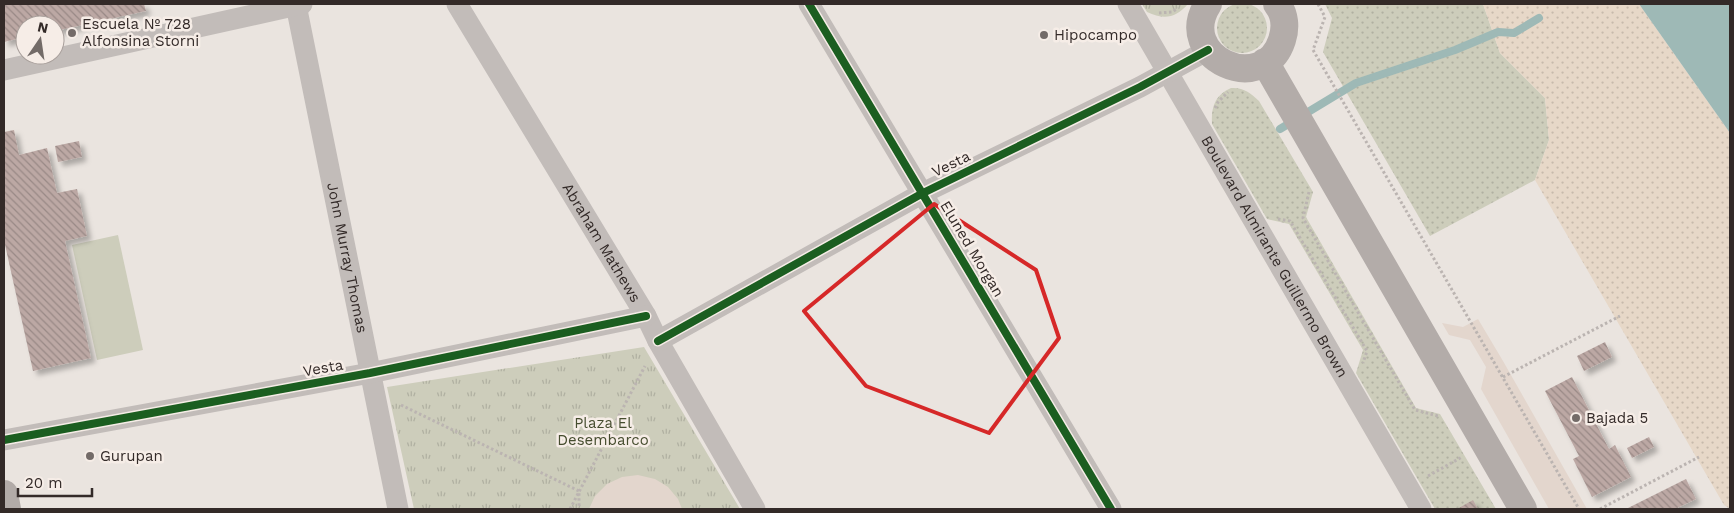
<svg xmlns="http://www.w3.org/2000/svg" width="1734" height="513" font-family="'Work Sans',sans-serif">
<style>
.grass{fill:url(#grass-dots)}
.sand{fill:url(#sand-dots)}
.park{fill:url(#park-tufts)}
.pitch{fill:#cdcdbb}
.plaza{fill:#e3d6cd}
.water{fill:#9eb9b6}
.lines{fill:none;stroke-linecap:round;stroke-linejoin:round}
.stream{stroke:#9eb9b6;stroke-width:8}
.building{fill:url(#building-back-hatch);filter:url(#shadow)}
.path{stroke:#bbb4b1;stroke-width:3;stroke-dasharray:2.5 2.5;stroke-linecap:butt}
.street{stroke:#c2bcb9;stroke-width:21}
.secondary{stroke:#b3aca9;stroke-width:28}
.primary{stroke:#b2aba8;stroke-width:28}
.cycleway-casing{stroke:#f6ede7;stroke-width:11}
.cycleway{stroke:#1b5e20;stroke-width:8}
.marked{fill:none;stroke:#d62828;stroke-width:4;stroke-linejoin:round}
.poi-dot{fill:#736b68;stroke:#f6ede7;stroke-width:2}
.labels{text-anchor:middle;stroke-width:5;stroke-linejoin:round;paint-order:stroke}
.poi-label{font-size:15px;fill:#332a28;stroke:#f6ede7;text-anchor:start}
.street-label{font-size:15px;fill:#332a28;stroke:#f6ede7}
.park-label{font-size:15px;fill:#464d2f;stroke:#f6ede7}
</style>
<defs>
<pattern id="grass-dots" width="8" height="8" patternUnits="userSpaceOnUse" patternTransform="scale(1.25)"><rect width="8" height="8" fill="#cdcdbb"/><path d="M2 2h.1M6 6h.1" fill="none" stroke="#b0b0a1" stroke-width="1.8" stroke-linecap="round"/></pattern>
<pattern id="sand-dots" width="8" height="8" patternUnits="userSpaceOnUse" patternTransform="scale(1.25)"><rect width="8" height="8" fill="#e7d8c8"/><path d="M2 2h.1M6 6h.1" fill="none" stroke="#c7baac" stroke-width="1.8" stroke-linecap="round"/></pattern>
<pattern id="park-tufts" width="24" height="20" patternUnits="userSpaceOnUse" patternTransform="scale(1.25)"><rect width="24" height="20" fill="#cdcdbb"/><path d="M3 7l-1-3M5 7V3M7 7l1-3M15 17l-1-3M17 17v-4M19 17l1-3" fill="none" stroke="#b0b0a1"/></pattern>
<pattern id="building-back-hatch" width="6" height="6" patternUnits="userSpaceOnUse" patternTransform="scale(1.25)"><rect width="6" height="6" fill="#bca8a4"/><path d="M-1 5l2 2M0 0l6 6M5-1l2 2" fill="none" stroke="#998986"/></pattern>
<filter id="shadow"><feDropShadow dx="4.5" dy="4.5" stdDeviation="2.5" flood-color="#0004"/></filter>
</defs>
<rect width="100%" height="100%" fill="#eae4df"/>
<path class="grass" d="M1217 28a25 25 0 1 1 50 0a25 25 0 1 1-50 0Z
M1325,4H1483L1500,53L1545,98L1549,140L1535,180L1430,236L1323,52L1332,18Z
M1231,88C1243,87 1251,93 1259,101L1313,192L1306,217L1416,408L1440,414L1496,509H1435L1356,373L1363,350L1289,224L1267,219L1212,124C1211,107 1215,95 1231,88Z"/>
<path class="sand" d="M1483,4H1639L1730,133V509L1724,505L1535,180L1549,140L1545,98L1500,53Z"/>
<path class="park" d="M1142,4H1188C1176,18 1164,20 1147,12Z
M644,347L740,509H414L387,387Z"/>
<path class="pitch" d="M118,235L143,350L97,360L72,245Z"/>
<path class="plaza" d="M1478,319L1503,361L1587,509H1549L1481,389L1486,367L1470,340L1449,335L1442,323L1463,327Z
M638,475L655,479L668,487L678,499L682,509H589L595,496L607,484L622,477Z"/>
<path class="water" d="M1639,4H1730V133Z"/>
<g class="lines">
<path class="stream" d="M1280,129L1356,83L1455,50L1498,32L1514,33L1539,18"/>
</g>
<path class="building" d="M4,4H144L146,11L55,31V25H25V37L4,42Z
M14,130L19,155L47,148L57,193L77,189L87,236L65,241L91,358L33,371L4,240V132Z
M79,141L82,157L58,162L55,146Z
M1605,342L1612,357L1584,371L1577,356Z
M1572,377L1609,449L1615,445L1631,477L1592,497L1573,459L1579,456L1545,391Z
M1649,437L1654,447L1632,458L1627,448Z
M1686,479L1696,499L1675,509H1626Z
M1473,500L1478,509H1457Z"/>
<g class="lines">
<path class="path" d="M1318,4L1325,17L1313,50L1579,509
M1159,13L1172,12L1178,8
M1215,108L1218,102L1228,92
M1309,192L1303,218L1415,410L1438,416
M1278,219L1290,221L1367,351L1363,363
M1503,377L1620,316
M401,405L579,491V509
M1428,476L1462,457
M570,509L645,366
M1600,509L1699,457"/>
<g class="street">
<path id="s1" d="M457,4L646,316L658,341L755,509"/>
<path d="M809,4L1111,509"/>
<path id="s2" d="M1128,4L1421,509"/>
<path id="s3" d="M296,5L398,509"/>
<path d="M4,70L302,4"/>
<path d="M658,341L923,193L1140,87L1208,50"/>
<path d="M4,440L370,373L646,316"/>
</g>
<path class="secondary" d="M1208,4C1174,57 1263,98 1282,40C1286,28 1285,14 1277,4
M1265,62L1523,509"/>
<path class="primary" d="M4,494L7,509"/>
<defs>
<path id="cycleway" d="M809,4L1111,509
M658,341L923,193L1140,87L1208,50
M4,440L370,373L646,316"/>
</defs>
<use href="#cycleway" class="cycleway-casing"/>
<use href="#cycleway" class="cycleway"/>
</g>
<path class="marked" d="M934,204L1036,270L1059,338L989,433L866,386L804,311Z"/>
<g class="poi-dot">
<circle cx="72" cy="33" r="5"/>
<circle cx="1044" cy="35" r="5"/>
<circle cx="1576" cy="418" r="5"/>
<circle cx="90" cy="456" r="5"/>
</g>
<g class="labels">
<g class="poi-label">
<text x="82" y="29">Escuela Nº 728<tspan x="82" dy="17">Alfonsina Storni</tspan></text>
<text x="1054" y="40">Hipocampo</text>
<text x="1586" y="423">Bajada 5</text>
<text x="100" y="461">Gurupan</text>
</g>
<g class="street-label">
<text transform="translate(951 164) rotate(-26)" y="5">Vesta</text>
<text dy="5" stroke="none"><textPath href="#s1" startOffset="279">Abraham Mathews</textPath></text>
<text transform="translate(972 249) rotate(59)" y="5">Eluned Morgan</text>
<text dy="5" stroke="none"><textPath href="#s2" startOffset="292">Boulevard Almirante Guillermo Brown</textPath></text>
<text dy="5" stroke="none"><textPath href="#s3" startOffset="258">John Murray Thomas</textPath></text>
<text transform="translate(323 368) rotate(-10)" y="5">Vesta</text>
</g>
<g class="park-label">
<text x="603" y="428">Plaza El<tspan x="603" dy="17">Desembarco</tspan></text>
</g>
</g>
<rect width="1734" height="513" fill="none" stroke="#332a28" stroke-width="10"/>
<g transform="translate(40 40) rotate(13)"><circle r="24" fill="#f6ede7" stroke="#a89f9b"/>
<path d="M0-4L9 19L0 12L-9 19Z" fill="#736b68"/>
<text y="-8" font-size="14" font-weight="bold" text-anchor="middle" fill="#332a28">N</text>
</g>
<path d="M18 488v8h74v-8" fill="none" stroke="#332a28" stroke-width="2.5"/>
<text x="25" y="488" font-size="15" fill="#332a28" stroke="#f6ede7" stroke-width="4" paint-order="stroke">20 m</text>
</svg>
